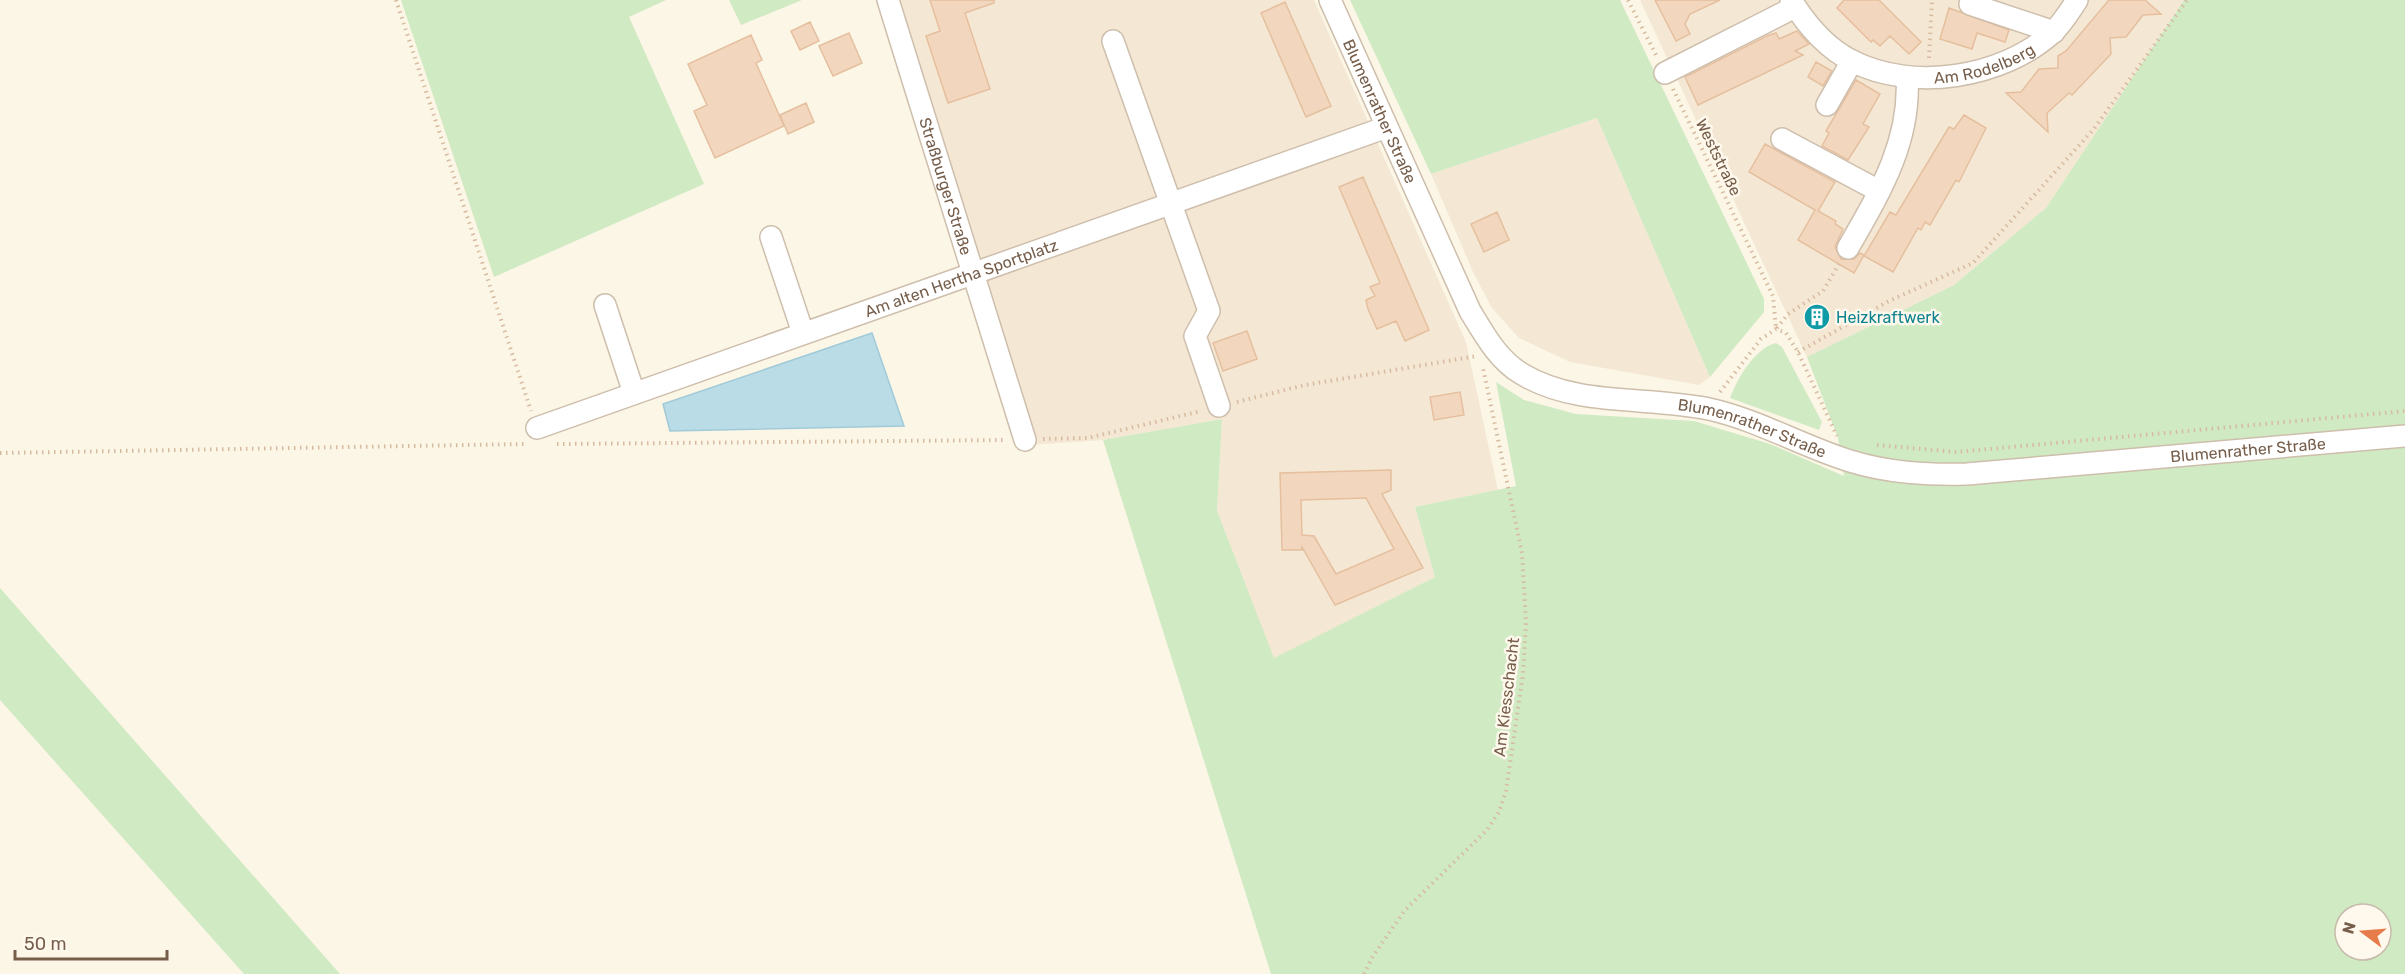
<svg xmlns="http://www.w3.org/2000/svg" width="2405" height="974" font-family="Rubik,sans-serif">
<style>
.residential{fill:#f4e8d5}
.green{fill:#d0eac4;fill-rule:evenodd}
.water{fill:#badce6;stroke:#a1cad8;stroke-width:1.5}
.building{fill:#f2d7be;stroke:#e5bf9e;stroke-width:1.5;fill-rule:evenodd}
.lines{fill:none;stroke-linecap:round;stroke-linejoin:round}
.minor-casing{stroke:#cebeac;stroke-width:24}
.path{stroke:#d7bba1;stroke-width:4;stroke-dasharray:1.5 4.5;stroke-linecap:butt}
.minor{stroke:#fff;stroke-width:21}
.labels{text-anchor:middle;stroke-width:5;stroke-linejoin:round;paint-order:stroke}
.street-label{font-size:16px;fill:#765e4b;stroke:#fff9ed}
.culture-label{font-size:16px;fill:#0d838f;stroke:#fff9ed;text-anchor:start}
</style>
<rect width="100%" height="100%" fill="#fcf6e6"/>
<path class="residential" d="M882,0H1314L1466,342L1498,490L1415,507L1435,577L1273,659L1217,511L1222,419L1103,440L1028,445Z
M1640,0H2184L2046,208L1954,285L1807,357Z
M1597,118L1710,377L1699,385L1570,362L1519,338L1492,308L1473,272L1431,174Z"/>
<path class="green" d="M401,0H666L629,17L704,184L494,277Z
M729,0H802L741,25Z
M1350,0H1620L1764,299V312L1710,377L1597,118L1431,174Z
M2184,0H2405V974H1271L1103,440L1222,419L1217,511L1274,658L1435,577L1415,507L1516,486L1496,382L1524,400L1576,414L1694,421L1770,444L1844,476L1838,438L1807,357L1954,285L2046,208ZM2345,914H2381V950H2345Z
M1776,343L1782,347L1822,422L1819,430L1730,398C1737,379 1755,348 1776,343Z
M0,588L340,974H244L0,700Z"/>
<path class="water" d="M872,333L904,426L670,431L663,404Z"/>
<path class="building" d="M930,0H994V3L965,13L990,89L948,103L926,36L940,31Z
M1655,0H1720L1690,14L1685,24L1690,34L1676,41Z
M1844,0H1879L1921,42L1909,54L1890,36L1880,46L1873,40L1871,42L1837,8Z
M2109,0H2145L2161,14L2143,15L2126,37L2110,38L2111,54L2072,95L2069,93L2047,113L2048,132L2006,93L2021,92L2039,69L2058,68V56L2066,51Z
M1285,2L1331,106L1306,117L1261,13Z
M1949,8L2009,30L2005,42L1977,33L1972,49L1940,39Z
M810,22L819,41L800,50L791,31Z
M1797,31L1809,44L1795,51L1803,55L1698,105L1685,77L1767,36L1776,33L1779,39Z
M849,33L862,63L833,76L819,46Z
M751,35L762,60L756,63L784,126L715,158L694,111L707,105L688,64Z
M1816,62L1832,71L1823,86L1808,77Z
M1856,80L1880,94L1863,124L1869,127L1848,160L1822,146L1829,133L1826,131Z
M806,103L814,122L788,134L780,115Z
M1964,115L1986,128L1959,182L1956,180L1930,225L1925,222L1921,230L1918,228L1893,272L1864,256L1890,212L1896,215L1949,127L1954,129Z
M1765,144L1835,182L1818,211L1836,221L1835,224L1843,229L1835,247L1841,259H1854L1860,253L1864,255L1854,273L1798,240L1815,210L1749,172Z
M1363,177L1429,330L1405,341L1396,321L1377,329L1368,309L1366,300L1375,296L1370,287L1380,283L1339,187Z
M1497,212L1509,240L1484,252L1471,224Z
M1247,331L1257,359L1223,371L1213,343Z
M1460,392L1464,415L1434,420L1430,397Z
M1391,470V490L1382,494L1423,568L1335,605L1302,547V550H1282L1280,473ZM1366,498L1394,549L1336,574L1314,536L1302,535L1301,500Z"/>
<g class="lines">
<defs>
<g id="minor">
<path id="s1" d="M888,0L1025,440"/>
<path id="s2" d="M1330,0L1470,311C1484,334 1498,360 1522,374C1577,407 1648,396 1709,409C1758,420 1802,446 1850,461C1889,473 1927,475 1967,474L2405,436"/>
<path id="s3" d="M1791,0C1806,24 1826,48 1852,61C1913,92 2002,78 2052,33C2062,24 2070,11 2077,0"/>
<path d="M1970,4L2054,32"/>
<path d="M1113,41L1209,311L1195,336L1219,406"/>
<path d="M1665,73L1795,7"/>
<path d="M1827,105L1852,61"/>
<path d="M1782,139L1879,191"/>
<path d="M771,237L803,333"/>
<path d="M1848,248C1879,194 1911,142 1907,77"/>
<path d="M605,305L634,393"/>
<path id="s4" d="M537,428L1387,127"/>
</g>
</defs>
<use href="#minor" class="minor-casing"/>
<path class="path" d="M396,0L531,411
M1628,0L1656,55
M1929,58L1932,0
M1673,89L1773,296L1776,329
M1777,328L1788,314L1823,291L1839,264
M1798,352L1889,301L1973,263L2093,130L2187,0
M1720,392L1761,339L1776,329L1786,333L1798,352L1837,436
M1237,402L1305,385L1477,356
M1043,439L1088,438L1201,411
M557,444L1006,440
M1877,445L1957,452L2405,411
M0,453L526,444
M1364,974L1373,956L1405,910L1487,830L1499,812L1506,791L1523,674L1526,622L1522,553L1483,368"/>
<use href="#minor" class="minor"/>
</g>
<defs>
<symbol id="building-disc" viewBox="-11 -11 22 22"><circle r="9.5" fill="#0f9aa8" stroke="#fff9ed"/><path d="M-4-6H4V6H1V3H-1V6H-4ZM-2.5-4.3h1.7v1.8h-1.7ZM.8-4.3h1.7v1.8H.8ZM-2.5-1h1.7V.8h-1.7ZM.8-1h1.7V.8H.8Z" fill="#fff"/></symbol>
</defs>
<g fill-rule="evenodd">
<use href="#building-disc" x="1802" y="302" width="30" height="30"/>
</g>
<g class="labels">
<g class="street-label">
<text dy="6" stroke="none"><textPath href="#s3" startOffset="224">Am Rodelberg</textPath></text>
<text dy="6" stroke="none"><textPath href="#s2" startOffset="122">Blumenrather Straße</textPath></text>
<text transform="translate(1719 157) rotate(64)" y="6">Weststraße</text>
<text dy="6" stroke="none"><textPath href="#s1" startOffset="195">Straßburger Straße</textPath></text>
<text dy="6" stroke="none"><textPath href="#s4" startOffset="450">Am alten Hertha Sportplatz</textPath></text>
<text dy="6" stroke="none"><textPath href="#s2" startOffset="662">Blumenrather Straße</textPath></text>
<text dy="6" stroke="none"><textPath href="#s2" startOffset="1166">Blumenrather Straße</textPath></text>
<text transform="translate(1506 697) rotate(-83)" y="6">Am Kiesschacht</text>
</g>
<g class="culture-label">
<text x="1836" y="323">Heizkraftwerk</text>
</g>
</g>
<g transform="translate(2363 932) rotate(286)"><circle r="28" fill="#fff9ed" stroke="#c8bbac" stroke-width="1.5"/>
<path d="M0-4.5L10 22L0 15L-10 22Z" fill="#e67c4c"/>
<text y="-9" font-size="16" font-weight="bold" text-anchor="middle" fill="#765e4b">N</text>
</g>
<path d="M15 950v9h152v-9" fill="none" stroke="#765e4b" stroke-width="3"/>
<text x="24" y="950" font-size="18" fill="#765e4b" stroke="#fff9ed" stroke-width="4.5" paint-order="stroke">50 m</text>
</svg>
